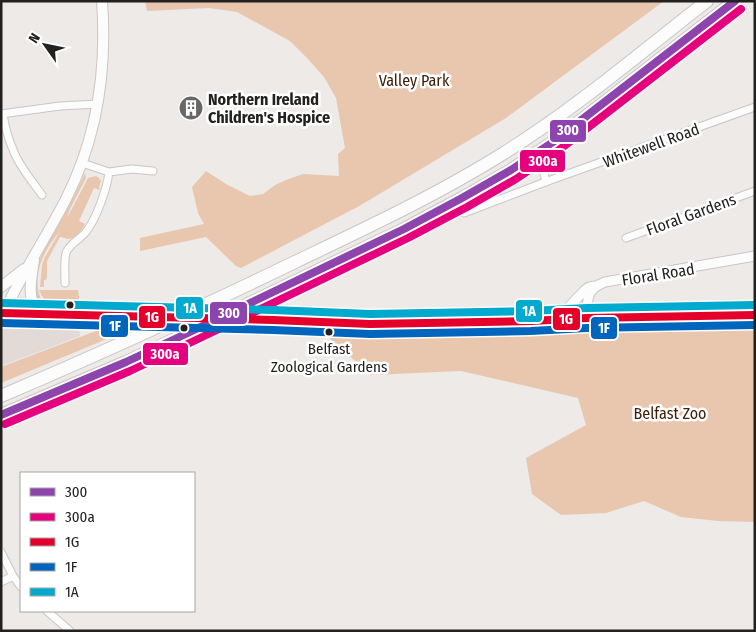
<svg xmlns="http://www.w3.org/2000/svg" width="756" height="632" font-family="'Fira Sans Condensed',sans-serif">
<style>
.built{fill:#e2dad6}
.green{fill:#e9c6ae}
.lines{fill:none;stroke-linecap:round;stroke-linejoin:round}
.minor-casing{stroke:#c9c7c5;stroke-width:9}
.tertiary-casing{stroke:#c9c7c5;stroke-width:11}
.secondary-casing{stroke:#c9c7c5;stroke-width:12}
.primary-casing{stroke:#c9c7c5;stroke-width:13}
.motorway-casing{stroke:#c9c7c5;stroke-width:14}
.minor{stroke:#fcfcfc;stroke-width:7}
.tertiary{stroke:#fcfcfc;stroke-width:9}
.secondary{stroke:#fcfcfc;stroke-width:10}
.primary{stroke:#fcfcfc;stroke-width:11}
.motorway{stroke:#fcfcfc;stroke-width:12}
.primary-bridge-casing{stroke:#c9c7c5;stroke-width:13;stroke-linecap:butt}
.primary-bridge{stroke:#fcfcfc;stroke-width:11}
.bus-1-casing{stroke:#fff;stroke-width:11}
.bus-2-casing{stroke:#fff;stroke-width:11}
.bus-3-casing{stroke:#fff;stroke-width:11}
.bus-4-casing{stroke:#fff;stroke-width:11}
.bus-5-casing{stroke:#fff;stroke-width:11}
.bus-1{stroke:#8e44ad;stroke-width:8}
.bus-2{stroke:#e5007d;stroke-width:8}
.bus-3{stroke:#e4002b;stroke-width:8}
.bus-4{stroke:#0065bd;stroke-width:8}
.bus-5{stroke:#00a9ce;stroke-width:8}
.bus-dot{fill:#222120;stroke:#fff;stroke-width:2}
.labels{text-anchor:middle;stroke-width:5;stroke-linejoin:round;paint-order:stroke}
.bus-label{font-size:15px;fill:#222120;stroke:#fff}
.park-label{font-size:16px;fill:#3f210a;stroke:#fff}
.poi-label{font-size:16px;font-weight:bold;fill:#222120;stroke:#fff;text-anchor:start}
.street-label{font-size:16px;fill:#222120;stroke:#fff}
.line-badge{stroke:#fff;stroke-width:2}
.badge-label{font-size:14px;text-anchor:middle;font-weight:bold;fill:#fff}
</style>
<rect width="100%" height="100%" fill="#edeae8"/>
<path class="built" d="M1,321H78L80,336L1,366Z"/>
<path class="green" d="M145,1H664L506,118L361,205L241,268L236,266L206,237L140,251V238L204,224L198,213L192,187L206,171L226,184L250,196L263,194L275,185L286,180L303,174L339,176L338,154L345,148L336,98L324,77L307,58L290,41L237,12L209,8L147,11Z
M85,173L86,178L70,209L67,218L88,178L96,176L99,178L101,181L99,187L100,190L94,188L79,221L85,224C82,230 75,239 69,239C67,239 62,237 60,237L47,261V277L46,280H44V287H40L42,265L45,257L60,231C44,250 31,275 41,299L35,300L37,266L43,252L74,196Z
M39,290H78L80,306H72V302H67L66,306C50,305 46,305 39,290Z
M109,326L133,328L1,383V367Z
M673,328H755V522L718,521L681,517L644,501L606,513L561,515L532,494L526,458L586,425L578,398L461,371L371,375L328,337L471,332Z"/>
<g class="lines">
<defs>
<path id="minor" d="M1,114L60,106L98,104
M3,114C5,127 8,139 14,152C20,167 32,181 42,195
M82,163L109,172L132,169L153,171
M543,169L546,182
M464,213L548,181L755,107
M626,238L755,191
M65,283C65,275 64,260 66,253C69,244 79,240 85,233C96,220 107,189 109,172
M1,552L13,576L21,587
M1,582L13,576
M47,611L70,631"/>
<path id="tertiary" d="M587,318C587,300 586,289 605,282L755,256
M557,319L585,290L589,287L593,286"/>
<path id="secondary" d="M34,260C31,281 27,295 37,314
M1,287L24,269
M7,313L9,302L12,296C29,263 49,232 66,199C97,138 107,69 102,1"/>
<path id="primary" d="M1,313L161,317
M273,320L370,324L531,321L587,318L755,315"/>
<path id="motorway" d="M1,396C100,354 198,309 295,262C366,228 437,195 504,153C576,108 640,53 707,1
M1,415L126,362L192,331L404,229L462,198L511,170L553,142L735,1"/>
</defs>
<use href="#minor" class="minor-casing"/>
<use href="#tertiary" class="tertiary-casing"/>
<use href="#secondary" class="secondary-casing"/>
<use href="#primary" class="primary-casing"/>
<use href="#motorway" class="motorway-casing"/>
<use href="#minor" class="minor"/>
<use href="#tertiary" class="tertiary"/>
<use href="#secondary" class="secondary"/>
<use href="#primary" class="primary"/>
<use href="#motorway" class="motorway"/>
<defs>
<path id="primary-bridge" d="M161,317L273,320"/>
</defs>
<use href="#primary-bridge" class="primary-bridge-casing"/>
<use href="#primary-bridge" class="primary-bridge"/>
<defs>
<path id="bus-1" d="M1,415L126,362L192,331L404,229L462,198L511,170L553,142L735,1"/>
<path id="bus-2" d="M5,424L130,371L196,340L408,238L467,207L516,179L559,150L741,9"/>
<path id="bus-3" d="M1,313L273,320L370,324L531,321L587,318L755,315"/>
<path id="bus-4" d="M1,323L273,330L370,334L531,331L587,328L755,325"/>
<path id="bus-5" d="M1,303L273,310L370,314L531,311L587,308L755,305"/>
</defs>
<use href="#bus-1" class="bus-1-casing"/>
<use href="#bus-2" class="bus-2-casing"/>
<use href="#bus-3" class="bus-3-casing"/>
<use href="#bus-4" class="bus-4-casing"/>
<use href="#bus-5" class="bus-5-casing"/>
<use href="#bus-1" class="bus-1"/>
<use href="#bus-2" class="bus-2"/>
<use href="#bus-3" class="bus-3"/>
<use href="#bus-4" class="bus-4"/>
<use href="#bus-5" class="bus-5"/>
</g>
<defs>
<symbol id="building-disc" viewBox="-11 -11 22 22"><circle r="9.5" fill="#696766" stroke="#fff"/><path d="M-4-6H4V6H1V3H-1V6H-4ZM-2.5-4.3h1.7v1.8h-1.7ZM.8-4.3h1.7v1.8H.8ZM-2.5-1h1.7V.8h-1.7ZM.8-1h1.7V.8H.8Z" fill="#fff"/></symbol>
</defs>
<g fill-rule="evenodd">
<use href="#building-disc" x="177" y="94" width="28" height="28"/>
</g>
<g class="bus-dot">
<circle cx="70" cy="305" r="4.5"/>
<circle cx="184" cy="328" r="4.5"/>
<circle cx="329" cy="332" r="4.5"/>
</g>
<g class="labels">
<g class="bus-label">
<text x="329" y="354">Belfast<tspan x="329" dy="18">Zoological Gardens</tspan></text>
</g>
<g class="park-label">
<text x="414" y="86">Valley Park</text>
<text x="670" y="419">Belfast Zoo</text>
</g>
<g class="poi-label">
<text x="208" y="105">Northern Ireland<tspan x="208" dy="18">Children's Hospice</tspan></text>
</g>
<g class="street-label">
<text transform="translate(651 145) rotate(-20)" y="6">Whitewell Road</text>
<text transform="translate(691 214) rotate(-20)" y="6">Floral Gardens</text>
<text transform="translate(658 274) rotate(-9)" y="6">Floral Road</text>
</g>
</g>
<g class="line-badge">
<rect x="549" y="119" width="38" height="24" rx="5" fill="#8e44ad"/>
<rect x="519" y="149" width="47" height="24" rx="5" fill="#e5007d"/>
<rect x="175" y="296" width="29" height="24" rx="5" fill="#00a9ce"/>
<rect x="515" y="299" width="28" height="24" rx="5" fill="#00a9ce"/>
<rect x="209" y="301" width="39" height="24" rx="5" fill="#8e44ad"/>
<rect x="138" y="305" width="28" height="24" rx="5" fill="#e4002b"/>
<rect x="552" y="307" width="29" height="24" rx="5" fill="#e4002b"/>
<rect x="100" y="314" width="29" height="24" rx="5" fill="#0065bd"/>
<rect x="590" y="316" width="28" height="24" rx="5" fill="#0065bd"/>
<rect x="142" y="342" width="47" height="24" rx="5" fill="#e5007d"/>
</g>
<g class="badge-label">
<text x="568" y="135">300</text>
<text x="543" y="166">300a</text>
<text x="190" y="313">1A</text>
<text x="529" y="316">1A</text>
<text x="229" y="318">300</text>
<text x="152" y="322">1G</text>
<text x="566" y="324">1G</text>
<text x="115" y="331">1F</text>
<text x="604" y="333">1F</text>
<text x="165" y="359">300a</text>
</g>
<rect width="756" height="632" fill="none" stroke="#222120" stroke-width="5"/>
<rect x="20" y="472" width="175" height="140" fill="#ffffff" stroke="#a7a6a6"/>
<rect x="30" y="488" width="25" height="8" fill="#8e44ad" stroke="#a7a6a6"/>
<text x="65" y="497" font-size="15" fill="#222120">300</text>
<rect x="30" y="513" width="25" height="8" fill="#e5007d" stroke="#a7a6a6"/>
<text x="65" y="522" font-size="15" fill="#222120">300a</text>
<rect x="30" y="538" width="25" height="8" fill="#e4002b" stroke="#a7a6a6"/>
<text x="65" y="547" font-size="15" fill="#222120">1G</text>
<rect x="30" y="563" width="25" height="8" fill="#0065bd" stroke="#a7a6a6"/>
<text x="65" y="572" font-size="15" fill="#222120">1F</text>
<rect x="30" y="588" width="25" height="8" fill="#00a9ce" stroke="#a7a6a6"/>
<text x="65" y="597" font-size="15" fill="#222120">1A</text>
<g transform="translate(45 45) rotate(303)" stroke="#ffffff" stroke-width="4" paint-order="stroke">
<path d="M0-4L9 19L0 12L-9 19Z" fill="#222120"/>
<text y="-8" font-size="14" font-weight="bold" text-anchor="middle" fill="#222120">N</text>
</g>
</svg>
